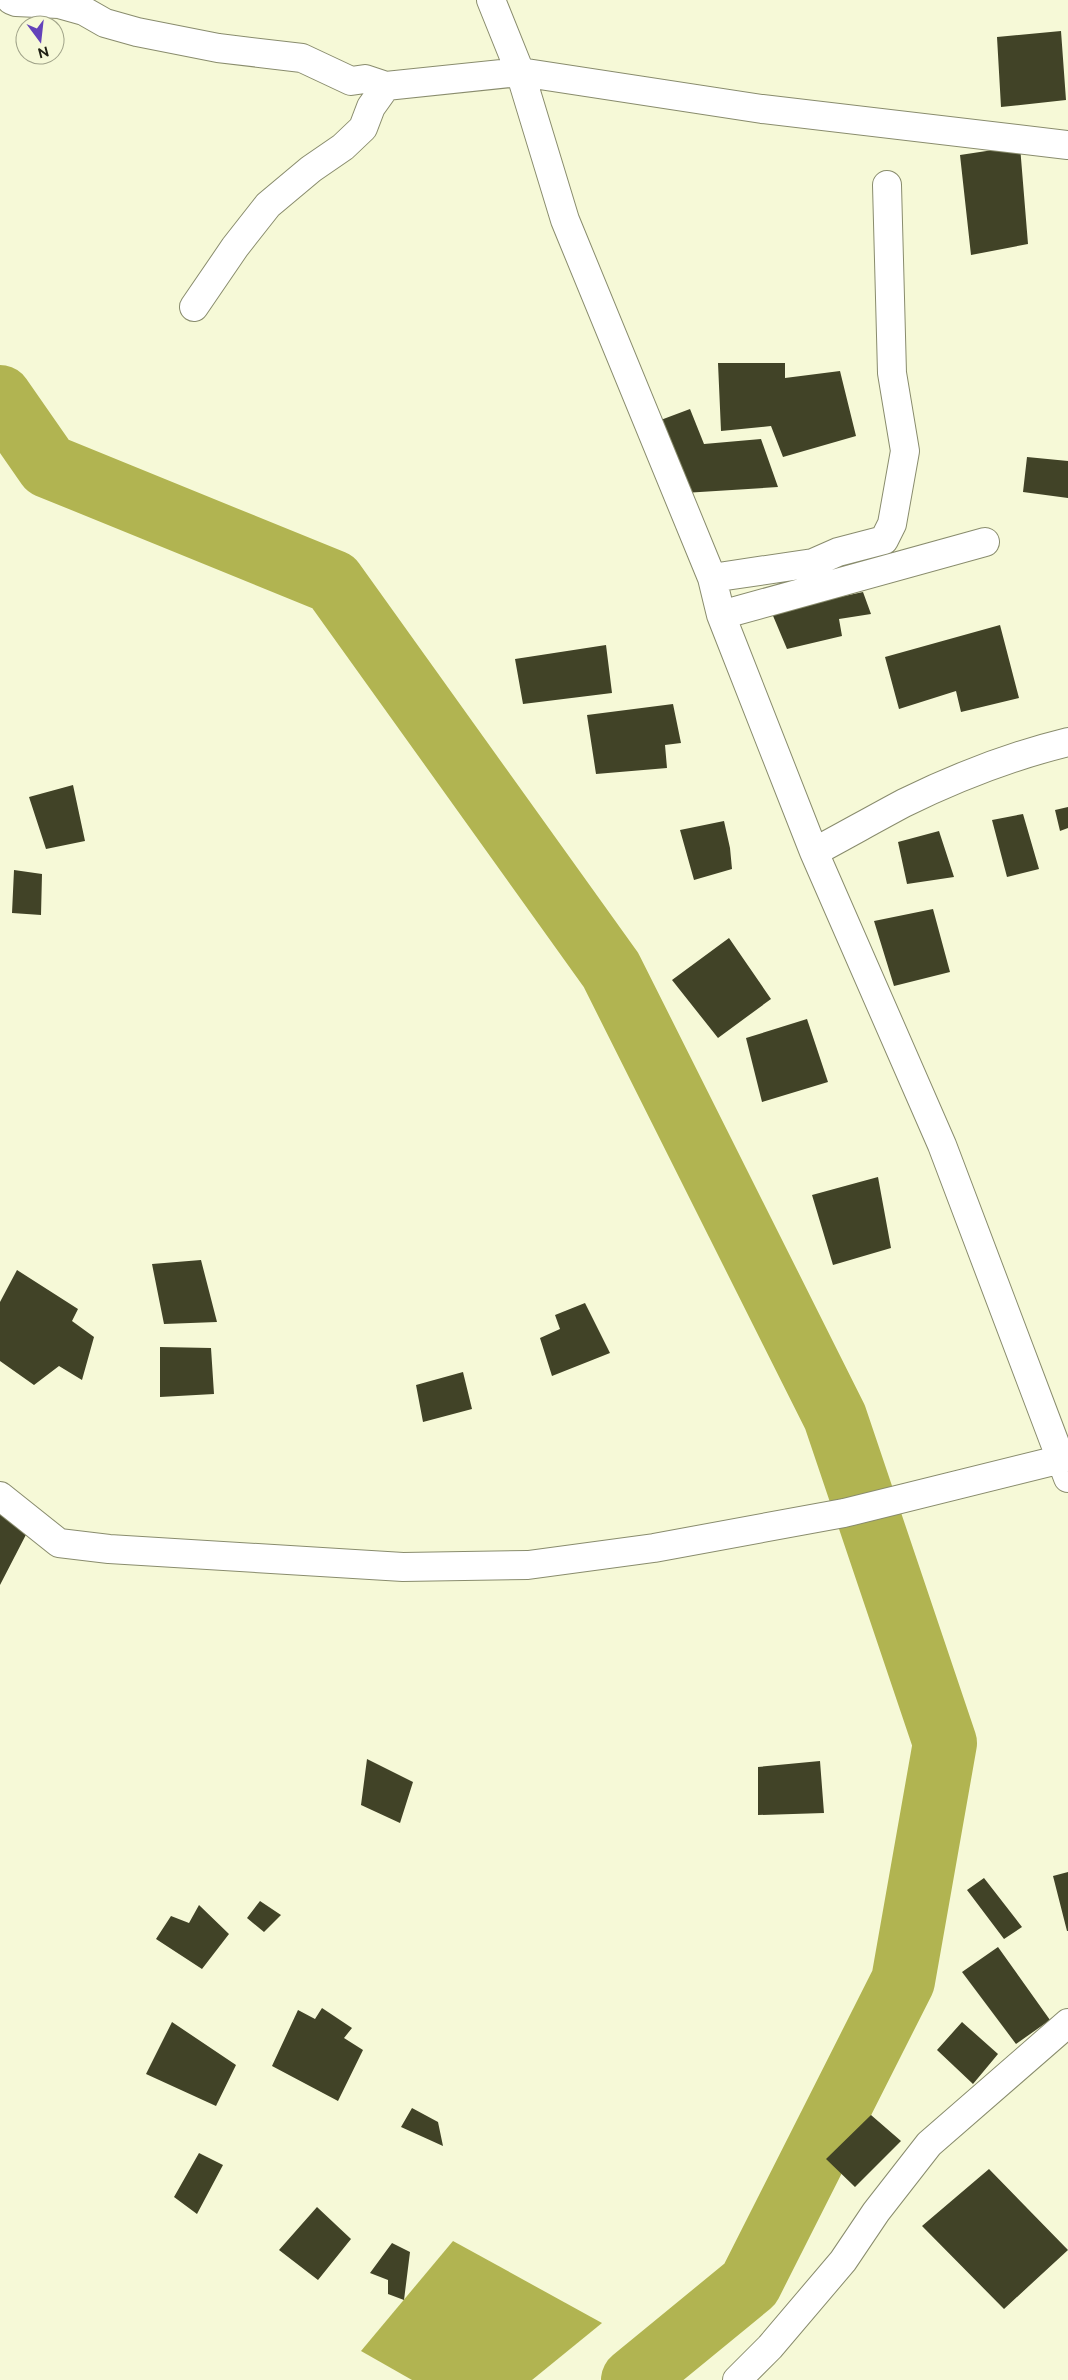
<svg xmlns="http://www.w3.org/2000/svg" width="1068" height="2380" font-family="Raleway,sans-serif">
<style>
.water{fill:#b1b451}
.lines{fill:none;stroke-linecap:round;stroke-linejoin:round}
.river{stroke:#b1b451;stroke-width:64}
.building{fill:#414327}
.minor-casing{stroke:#898c6d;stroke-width:30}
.minor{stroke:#fff;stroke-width:28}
</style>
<rect width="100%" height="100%" fill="#f6f9d7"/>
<path class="water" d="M453,2241L602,2323L532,2380H412L361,2351Z"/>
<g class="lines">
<path class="river" d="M0,397L48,466L333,582L611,970L835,1417L945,1743L903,1981L750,2284L633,2380"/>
</g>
<path class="building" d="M1061,31L1066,100L1001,107L997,37Z
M1020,146L1028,244L971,255L960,155Z
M718,363H785V378L840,371L856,436L783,457L771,426L721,431Z
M690,409L704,444L761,439L778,487L684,493L658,421Z
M1027,457L1068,461V498L1023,492Z
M830,588L835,598L863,592L871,614L839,619L842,636L787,649L771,611Z
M1000,625L1019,698L961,712L956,691L899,709L885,657Z
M606,645L612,693L523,704L515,659Z
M673,704L681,743L665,745L667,768L596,774L587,715Z
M73,785L85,841L46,849L29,797Z
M1068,807V828L1060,831L1055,810Z
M1023,814L1039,869L1007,877L992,820Z
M724,821L730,848L732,869L694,880L680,830Z
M939,831L954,877L907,884L898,842Z
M14,870L42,874L41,915L12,913Z
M933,909L950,972L894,986L874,921Z
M729,938L771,999L718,1038L672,980Z
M807,1019L828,1082L762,1102L746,1038Z
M878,1177L891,1248L833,1265L812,1195Z
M201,1260L217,1322L164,1324L152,1264Z
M17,1270L78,1309L72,1321L94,1337L82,1380L59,1366L34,1385L0,1361V1302Z
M585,1303L610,1353L552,1376L540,1338L560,1329L555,1315Z
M160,1347L211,1348L214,1394L160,1397Z
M463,1372L472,1409L423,1422L416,1385Z
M0,1511L31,1525L0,1585Z
M367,1759L413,1782L400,1823L361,1805Z
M820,1761L824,1813L758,1815V1767Z
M1068,1872V1931H1067L1053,1876Z
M984,1878L1022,1927L1004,1939L967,1890Z
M260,1901L281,1915L264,1932L247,1918Z
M199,1905L229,1934L202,1969L156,1939L171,1916L189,1923Z
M998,1947L1050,2020L1016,2044L962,1972Z
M322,2008L352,2028L344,2038L363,2050L338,2101L272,2066L298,2010L315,2019Z
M172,2022L236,2065L216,2106L146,2074Z
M962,2022L998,2054L973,2084L937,2050Z
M412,2108L438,2122L443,2146L401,2127Z
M871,2115L901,2141L855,2187L826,2159Z
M199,2153L223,2165L197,2214L174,2197Z
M989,2169L1068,2250L1004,2309L922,2226Z
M317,2207L351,2239L318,2280L279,2250Z
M392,2243L410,2252L404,2300L388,2294V2280L370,2273Z"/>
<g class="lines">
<defs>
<path id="minor" d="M11,0L16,2L59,4L84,11L105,23L137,32L218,48L302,58L351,81L365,79L386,86
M491,0L520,72L565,220L712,578L721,615L814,852L942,1145L1068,1478
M194,307L235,247L268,205L311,169L343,147L363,128L371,107L386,86L520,72L762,109L1068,145
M712,578L813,563L838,552L884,540L892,524L905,451L892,373L887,185
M721,615L985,542
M814,852C844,836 874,819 904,803C957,777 1011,756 1068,742
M0,1496L59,1543L109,1549L403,1567L528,1565L654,1548L844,1513L1062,1459
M737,2380L770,2347L843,2261L876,2212L929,2144L1068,2023"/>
</defs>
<use href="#minor" class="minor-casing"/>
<use href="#minor" class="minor"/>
</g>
<g transform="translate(40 40) rotate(165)"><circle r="24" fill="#f6f9d7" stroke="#a0a389"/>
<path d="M0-4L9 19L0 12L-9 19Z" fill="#6342ba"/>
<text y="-8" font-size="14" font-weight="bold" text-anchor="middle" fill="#202114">N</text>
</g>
</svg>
